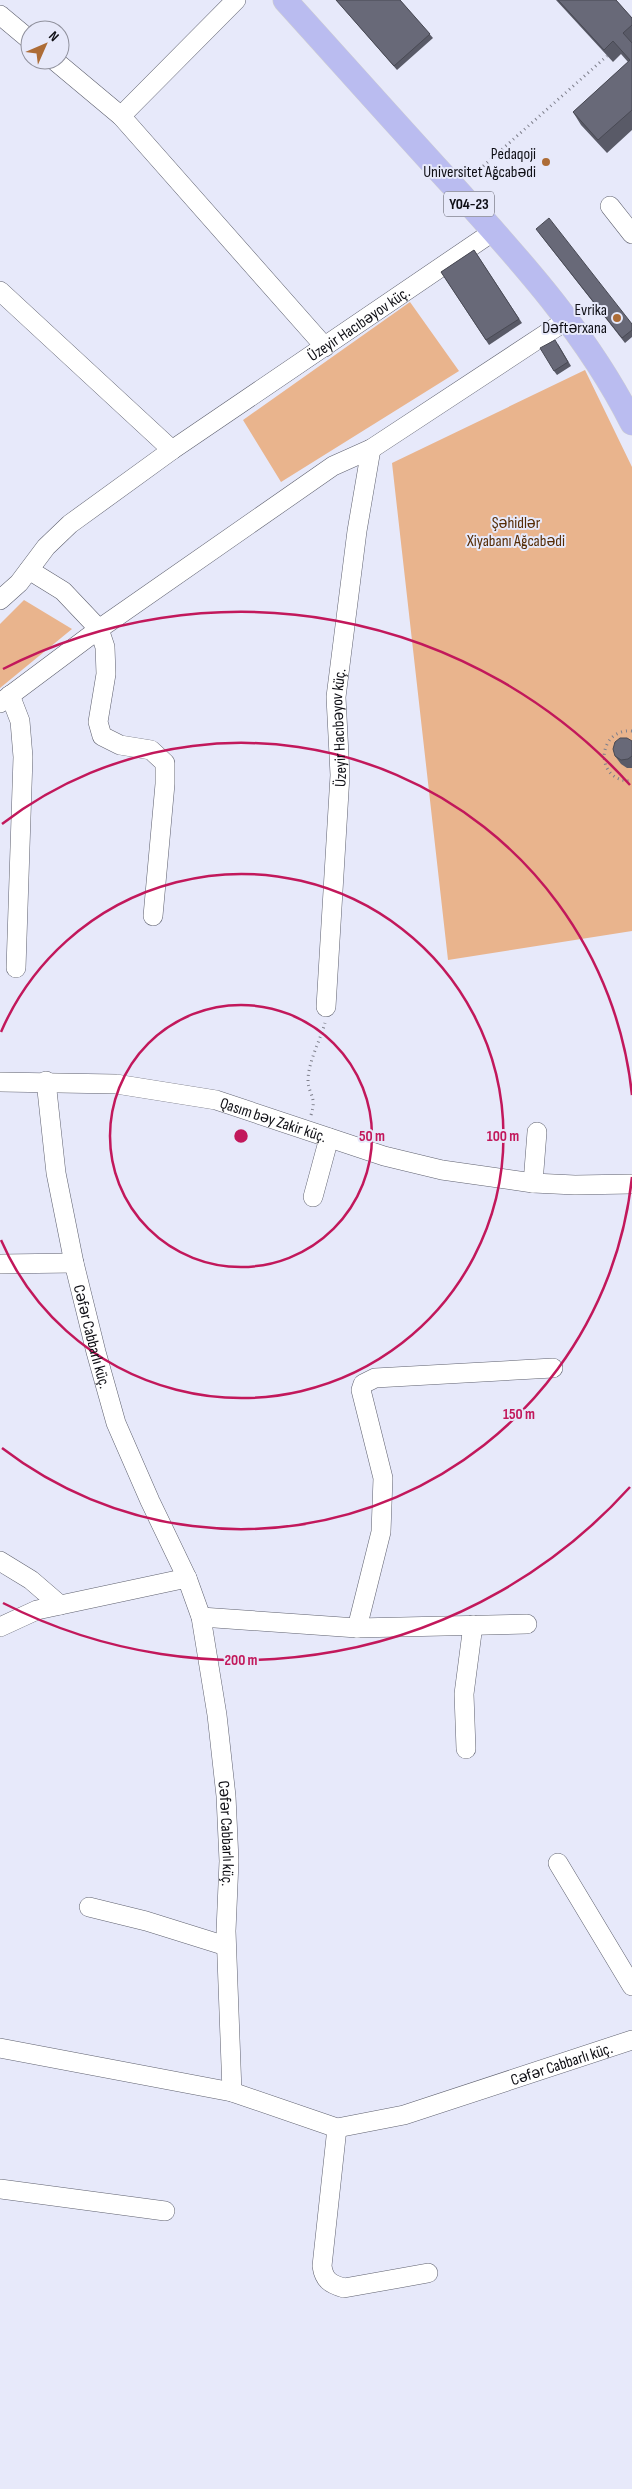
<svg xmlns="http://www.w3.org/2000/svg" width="632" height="2489" font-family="'Sofia Sans Condensed',sans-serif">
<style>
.green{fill:#e9b48d}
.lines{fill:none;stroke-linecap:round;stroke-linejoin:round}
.minor-casing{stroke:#5f616f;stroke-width:20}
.major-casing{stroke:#cfcfd0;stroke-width:25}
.path{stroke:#7e7f8b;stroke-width:3;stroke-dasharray:1 4;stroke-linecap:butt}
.minor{stroke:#fff;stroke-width:19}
.major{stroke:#babcf0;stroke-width:24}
.wall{fill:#595a67}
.building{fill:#686978;stroke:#494a54}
.ring{fill:none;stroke:#c2185b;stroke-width:2.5}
.poi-dot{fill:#ad6c36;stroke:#e7e9fa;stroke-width:2}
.labels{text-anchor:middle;stroke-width:4;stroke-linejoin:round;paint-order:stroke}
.shield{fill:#e7e9fa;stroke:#50505a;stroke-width:1}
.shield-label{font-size:15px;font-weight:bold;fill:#0f0f15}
.poi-label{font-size:16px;fill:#0f0f15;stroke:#e7e9fa;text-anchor:end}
.street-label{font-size:16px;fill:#0f0f15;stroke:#e7e9fa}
.park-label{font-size:16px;fill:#552c06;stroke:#e7e9fa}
.centre{fill:#c2185b;stroke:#e7e9fa;stroke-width:2.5}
.ring-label{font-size:15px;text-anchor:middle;font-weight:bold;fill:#c2185b;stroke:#e7e9fa;stroke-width:4;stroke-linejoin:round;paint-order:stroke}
</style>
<rect width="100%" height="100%" fill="#e7e9fa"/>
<path class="green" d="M410,302L459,371L281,482L243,420Z
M585,370L632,467V931L448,960L392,463Z
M24,600L72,629L0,688V624Z"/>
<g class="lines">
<defs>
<g id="minor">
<path d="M0,15L30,40"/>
<path d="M54,60L121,116L325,347"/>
<path d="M121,116L236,0"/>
<path d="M610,206L632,234"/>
<path d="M0,291L172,450"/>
<path d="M29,570L63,591L99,629L105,647L106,674L98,722L102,736L120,745L151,750L165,763V784L153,916"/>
<path id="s1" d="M0,600L19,583L46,547L70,524L172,450L494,231"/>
<path d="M10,695L20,721L23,757L16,968"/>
<path d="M0,703L99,629L333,466L371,449L567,320"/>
<path id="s2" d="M326,1007L340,775L336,697L357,531L371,449"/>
<path id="s3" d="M46,1081L56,1173L74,1263L96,1352L116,1423L150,1501L187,1578L201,1617L217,1715L226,1796L229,1861L226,1931L232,2092"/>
<path id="s4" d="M0,1082L116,1084L216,1100L384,1156L442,1170L533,1183L575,1185L632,1184"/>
<path d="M533,1183L537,1132"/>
<path d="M313,1197L329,1138"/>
<path d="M0,1264L74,1263"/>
<path d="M0,1561L31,1580L60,1605"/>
<path d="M201,1617L357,1628L527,1624"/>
<path d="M0,1627L37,1610L187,1578"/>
<path d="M357,1628L381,1532L383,1478L361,1390L363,1384L375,1378L553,1368"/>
<path d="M466,1749L464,1694L473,1625"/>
<path d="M558,1863L632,1986"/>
<path d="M89,1907L146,1921L226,1946"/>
<path id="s5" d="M0,2048L232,2092L337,2128L404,2115L632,2040"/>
<path d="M337,2128L322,2266C324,2280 330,2284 344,2288L428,2273"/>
<path d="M0,2189L165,2211"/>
</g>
<path id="major" d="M285,0C342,63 398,126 455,188C521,261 588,335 632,423"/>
</defs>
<use href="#minor" class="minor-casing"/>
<use href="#major" class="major-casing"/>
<path class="path" d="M472,176L607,56
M632,731C597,728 593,782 632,781
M311,1115C317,1096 309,1096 308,1081C308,1062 320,1041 325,1023"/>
<use href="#minor" class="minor"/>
<use href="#major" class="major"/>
</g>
<path class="wall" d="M336,0H400L433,38L397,70Z
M556,0H616L632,18V130L607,153L581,125L573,112L628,62L621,54L613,62Z
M539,233L632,324V337L625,343Z
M474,250L522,323L489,345L441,272Z
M558,344L571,366L557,375L554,371Z
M632,741V768H627L621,764L615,756Z"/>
<path class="building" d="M336,0H400L430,34L394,66Z
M558,0H616L632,18V25L623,33L632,43V110L598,140L573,112L630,60L613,41L604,50Z
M549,218L632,324V330L622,338L536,229Z
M474,250L519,319L486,340L441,272Z
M555,340L568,362L554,371L540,348Z
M620,738H627L632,741V756L628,759L621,760L615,756L613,749L615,742Z"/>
<g class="ring">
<circle cx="241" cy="1136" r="131"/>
<path d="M1 1032A262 262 0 1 1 1 1240"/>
<path d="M632 1177A393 393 0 0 1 2 1448M2 824A393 393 0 0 1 632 1095"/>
<path d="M630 1487A524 524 0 0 1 3 1603M3 669A524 524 0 0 1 630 785"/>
</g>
<g class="poi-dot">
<circle cx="546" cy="162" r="5"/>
<circle cx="617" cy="318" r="5"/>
</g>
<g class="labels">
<rect class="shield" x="444" y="191.5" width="50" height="25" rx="4"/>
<g class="shield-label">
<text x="469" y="209">Y04-23</text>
</g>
<g class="poi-label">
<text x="536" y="159">Pedaqoji<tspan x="536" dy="18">Universitet Ağcabədi</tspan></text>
<text x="607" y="315">Evrika<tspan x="607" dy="18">Dəftərxana</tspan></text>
</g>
<g class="street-label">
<text dy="6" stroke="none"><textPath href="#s1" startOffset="455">Üzeyir Hacıbəyov küç.</textPath></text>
<text dy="6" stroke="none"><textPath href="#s2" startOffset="280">Üzeyir Hacıbəyov küç.</textPath></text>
<text dy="6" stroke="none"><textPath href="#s4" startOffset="278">Qasım bəy Zakir küç.</textPath></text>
<text dy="6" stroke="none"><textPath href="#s3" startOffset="260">Cəfər Cabbarlı küç.</textPath></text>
<text dy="6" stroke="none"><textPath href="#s3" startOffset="780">Cəfər Cabbarlı küç.</textPath></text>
<text dy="6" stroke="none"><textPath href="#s5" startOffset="581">Cəfər Cabbarlı küç.</textPath></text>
</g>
<g class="park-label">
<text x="516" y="528">Şəhidlər<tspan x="516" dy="18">Xiyabanı Ağcabədi</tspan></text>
</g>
</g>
<circle cx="241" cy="1136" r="8" class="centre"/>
<g class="ring-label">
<text x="372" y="1141">50 m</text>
<text x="503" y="1141">100 m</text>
<text x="519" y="1419">150 m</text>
<text x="241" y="1665">200 m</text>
</g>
<g transform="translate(45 45) rotate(45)"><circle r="24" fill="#e7e9fa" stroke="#91929e"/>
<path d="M0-4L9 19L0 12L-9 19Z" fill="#ad6c36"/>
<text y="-8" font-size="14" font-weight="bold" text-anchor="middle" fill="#0f0f15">N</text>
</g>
</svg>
